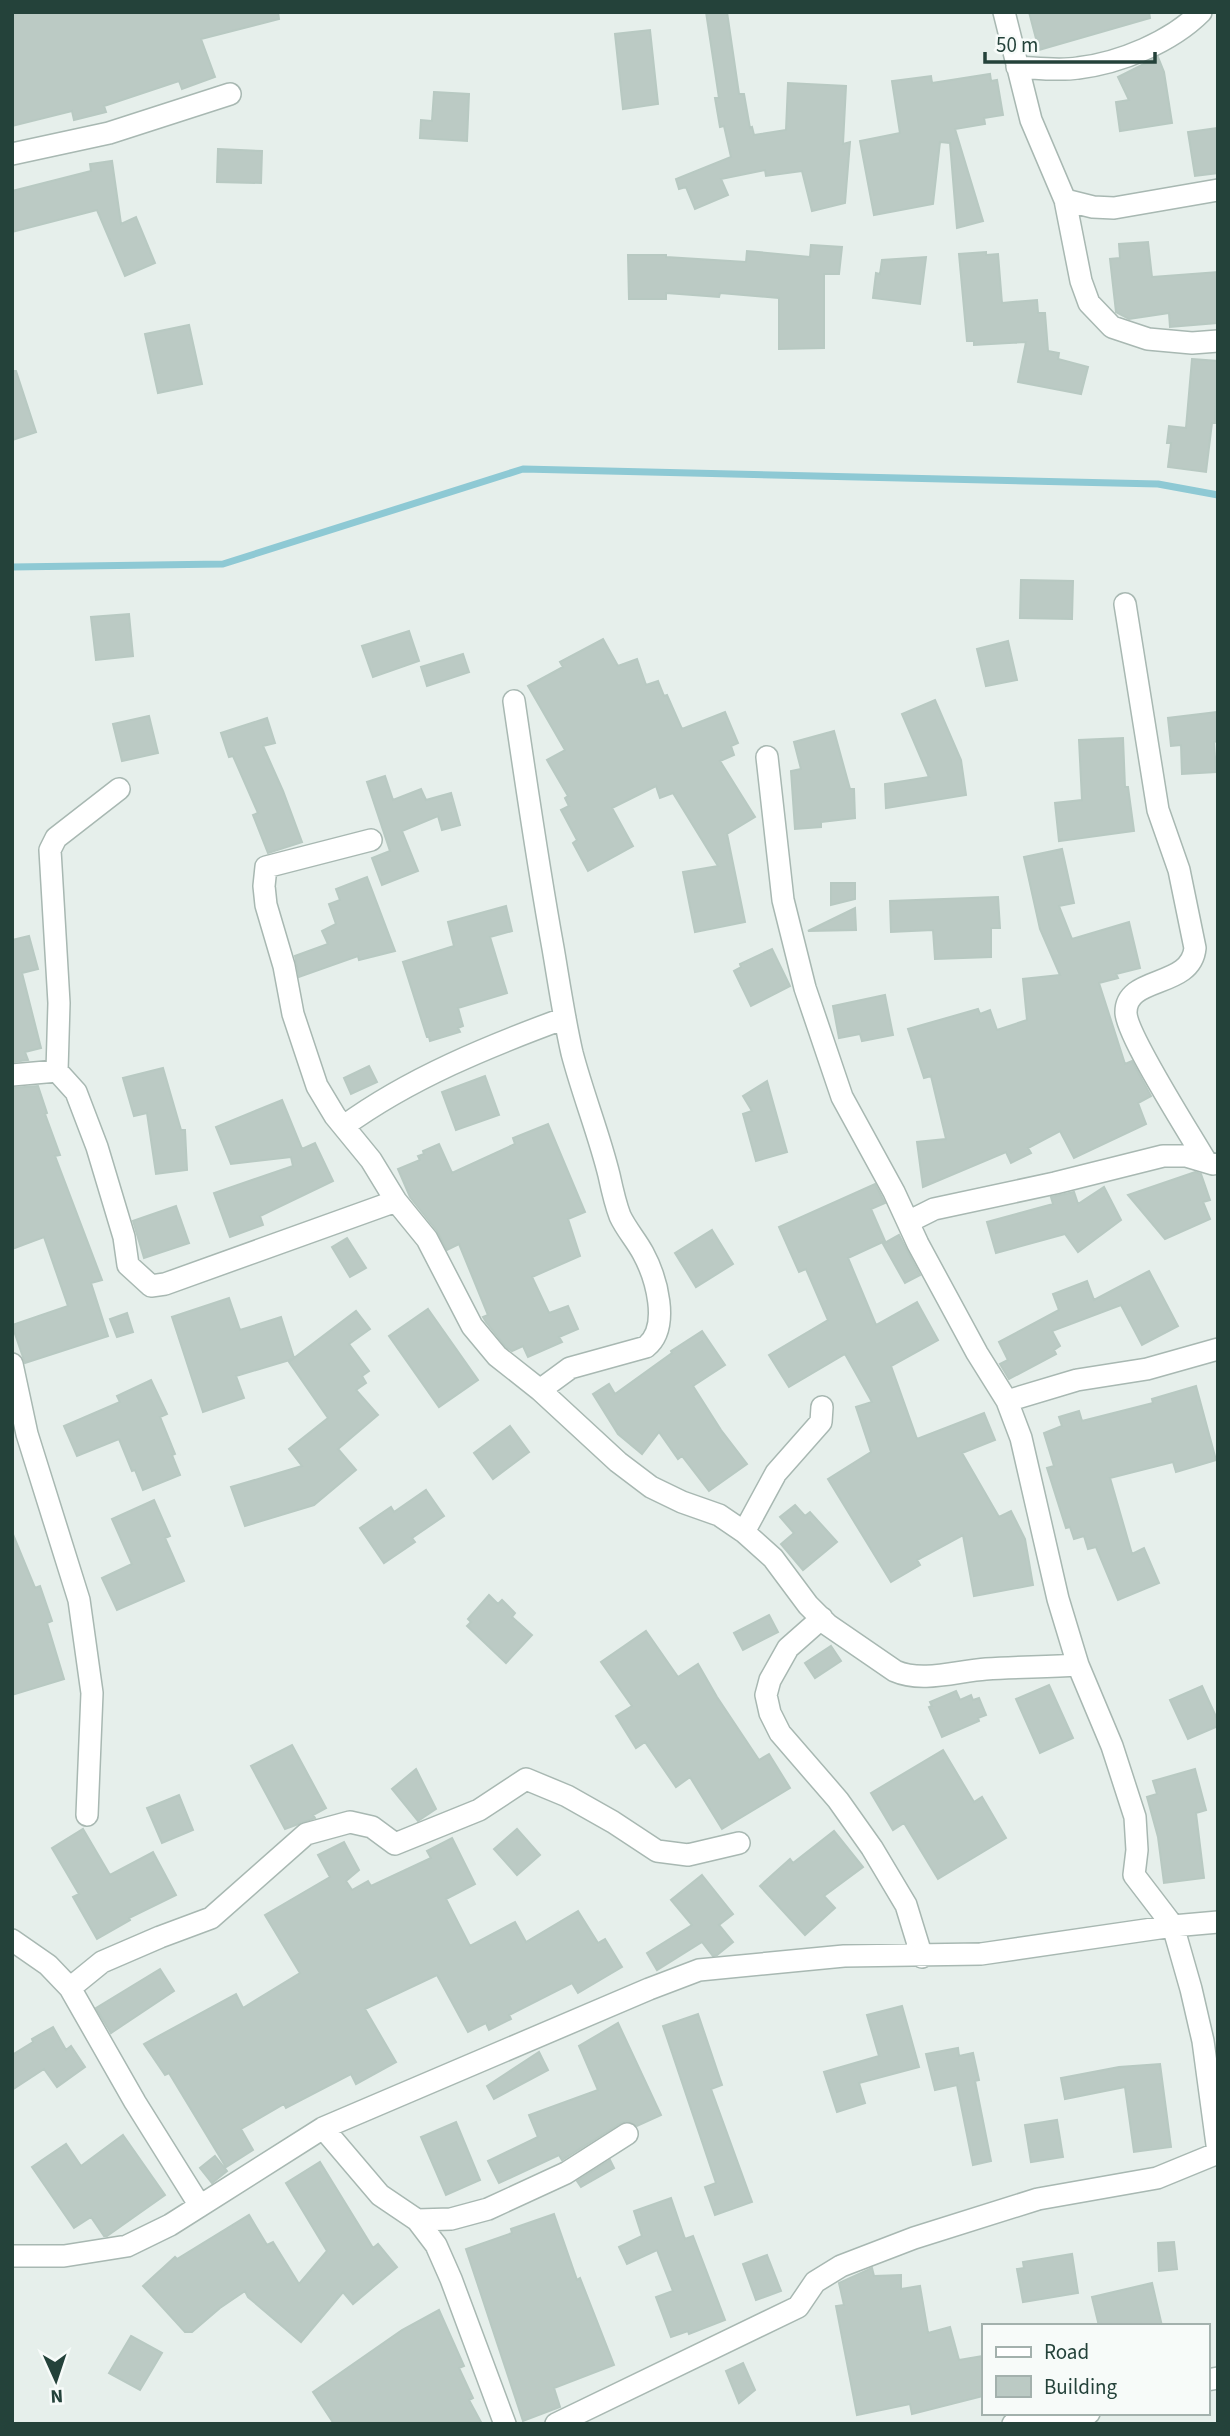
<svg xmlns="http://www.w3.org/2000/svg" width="1230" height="2436" font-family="'Source Sans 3',sans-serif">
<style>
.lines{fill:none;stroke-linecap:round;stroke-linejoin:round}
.stream{stroke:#8ec9d4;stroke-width:7}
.building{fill:#bbcac4;stroke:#b8c9c2;stroke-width:2}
.street-casing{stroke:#a8b8b2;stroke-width:24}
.street{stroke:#fff;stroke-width:21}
</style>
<rect width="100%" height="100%" fill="#e6efeb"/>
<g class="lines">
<path class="stream" d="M12,567L223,564L523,469L1158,484L1218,495"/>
</g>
<path class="building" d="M12,12H278L279,19L201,39L215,77L182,89L179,81L104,106L106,112L74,120L72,111L12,126Z
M706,12H727L739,94H744L750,128L752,127L754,135L786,130L788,83L846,86L843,144L850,142L845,203L812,211L802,171L766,176L765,170L721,179L728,195L695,209L686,187L679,189L676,179L731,157L724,126L720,127L715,98H719Z
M1029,12H1149L1150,18L1039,50Z
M650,30L658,104L623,109L615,34Z
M1158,57L1164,72L1172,123L1120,131L1116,102L1129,100L1118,77Z
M990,74L991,81L997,80L1003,115L984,118L985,124L955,129L983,221L957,228L950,143L940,142L933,204L874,215L860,141L900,133L892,81L931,76L932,83Z
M434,92L469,94L467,141L420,138L421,120L432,121Z
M1218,128V173L1195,176L1188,132Z
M218,149L262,151L261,183L217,182Z
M112,161L121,224L136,217L155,263L125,276L97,210L12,232V191L91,171L90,164Z
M1148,242L1152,277L1218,272L1217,323L1170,327L1169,313L1129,319L1116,312L1110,259L1120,258L1119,244Z
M811,245L842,247L839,274H824V348L779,349V298L720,293L719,297L666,293V299H629L628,255H666V257L746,262L747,251L810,257Z
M986,252V255L998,254L1002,303L1037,300L1038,313H1045L1048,351L1059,353L1058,359L1088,367L1081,394L1018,382L1026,342L974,345V341H967L959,254Z
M926,257L920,304L873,298L876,273L880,274L882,260Z
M189,325L202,384L158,393L145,334Z
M1192,359L1218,361L1215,423H1212L1206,472L1168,467L1171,443H1167L1169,426L1186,428Z
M12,371H16L36,432L12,440Z
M1021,580L1073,581L1072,619L1020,618Z
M129,614L133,656L96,660L91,617Z
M409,631L419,661L373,677L362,646Z
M603,639L618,666L637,659L646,685L658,681L664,696L667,695L682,729L725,712L738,743L731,746L734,755L720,761L755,817L727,834L745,922L695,932L683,872L718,866L673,793L660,798L656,786L612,808L633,846L588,871L573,843L577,840L561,810L569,806L565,798L568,796L547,760L565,750L528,686L563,667L560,662Z
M1008,641L1017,680L986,686L977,649Z
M463,654L469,672L427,686L421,667Z
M935,700L961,760L966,795L886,808L885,784L929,777L902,714Z
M1218,712V741L1214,742L1216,772L1182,774L1181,745L1171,746L1168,718Z
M149,716L158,753L122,761L113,724Z
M267,718L275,743L263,746L283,791L302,842L268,853L253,815L258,813L233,756L229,757L221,733Z
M834,731L850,789H854L855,818L821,822V827L795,829L791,771L801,769L794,742Z
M1123,738L1125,787H1128L1134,831L1059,841L1055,803L1082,800L1079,740Z
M385,776L393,800L421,789L426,800L451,793L460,825L442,830L438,816L402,831L418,871L382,885L372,858L390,851L367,782Z
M1062,849L1074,903L1059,906L1072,939L1129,922L1140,968L1116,974L1118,978L1099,983L1125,1064L1132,1061L1151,1096L1138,1103L1146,1124L1074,1158L1060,1131L1028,1148L1031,1153L1011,1163L1006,1152L923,1187L917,1142L946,1139L931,1076L924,1078L908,1029L978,1009L980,1014L990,1010L997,1030L1027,1020L1023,979L1060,975L1040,929L1024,857Z
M367,877L395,951L359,960L358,956L299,977L295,956L328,944L322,931L336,924L329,904L340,900L336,889Z
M831,883H855V899L831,905Z
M998,897L1000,928H991V957L935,959L933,930L891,932L890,901Z
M506,906L512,931L490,937L507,993L458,1008L463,1026L458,1028L460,1032L430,1041L429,1037H427L403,962L454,946L448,922Z
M855,908L856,930L808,931Z
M29,936L38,969L22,973L41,1048L25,1052L28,1060L12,1062V940Z
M772,949L790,986L751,1006L734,971L741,967L740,964Z
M885,995L893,1035L862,1041L860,1034L839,1038L833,1006Z
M369,1066L377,1082L351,1094L344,1078Z
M163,1068L181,1130H185L187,1170L156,1174L147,1113L134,1116L123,1078Z
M485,1076L499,1115L456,1130L442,1092Z
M767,1081L787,1152L756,1161L743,1114L752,1111L743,1096Z
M38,1086L47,1113L45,1114L60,1155L55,1156L102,1280L91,1283L108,1336L25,1363L12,1325L68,1306L44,1237L12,1249V1088Z
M282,1100L302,1149L315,1143L333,1181L260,1216L263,1225L230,1237L214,1193L293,1166L291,1157L231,1164L216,1127Z
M548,1124L585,1212L568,1219L580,1256L532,1277L549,1313L568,1306L578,1329L559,1337L562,1342L528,1357L523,1346L512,1351L506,1347L486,1322L483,1317L488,1315L459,1244L447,1250L437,1231L410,1197L398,1169L420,1160L418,1156L424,1154L423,1151L439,1144L452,1173L515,1144L513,1138Z
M1195,1172L1201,1174L1210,1200L1203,1202L1210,1219L1165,1239L1128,1195Z
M875,1184L885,1203L871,1209L885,1241L848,1258L876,1325L917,1302L938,1340L891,1366L917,1439L984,1413L995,1440L962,1453L999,1517L1011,1511L1025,1539L1033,1585L974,1596L963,1535L917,1560L920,1565L891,1582L828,1479L871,1452L856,1407L872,1402L845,1354L789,1387L769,1355L828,1320L806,1269L799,1272L779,1227Z
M1104,1187L1121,1220L1078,1252L1065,1234L996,1253L987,1222L1053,1204L1051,1197L1074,1192L1078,1204Z
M176,1206L189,1243L144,1258L133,1221Z
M712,1230L733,1264L696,1287L675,1253Z
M899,1235L920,1275L905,1283L883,1244Z
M347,1238L366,1268L350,1277L332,1247Z
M1149,1271L1178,1326L1142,1345L1121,1305L1052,1331L1060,1346L1054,1350L1056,1354L1009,1379L1000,1364L1008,1360L999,1342L1059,1310L1053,1294L1087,1281L1094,1300Z
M229,1298L240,1330L281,1317L294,1358L356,1311L370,1329L349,1344L369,1371L362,1376L366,1383L356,1390L378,1415L338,1449L356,1470L314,1505L245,1526L231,1487L302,1466L289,1449L328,1418L289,1362L293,1359L236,1376L244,1398L203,1412L172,1317Z
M428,1309L478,1380L439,1407L389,1336Z
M127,1313L133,1332L117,1337L110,1319Z
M702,1331L725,1365L693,1386L721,1430L747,1464L709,1491L682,1456L678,1459L659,1432L642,1454L618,1434L593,1394L609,1384L615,1394L672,1353L671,1351Z
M151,1380L167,1414L160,1417L175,1454L172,1455L180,1475L143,1490L135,1470L132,1471L119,1439L77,1456L64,1426L120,1402L117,1396Z
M1196,1386L1216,1460L1176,1472L1173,1462L1110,1478L1132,1554L1144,1548L1159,1583L1118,1600L1096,1547L1088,1549L1084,1536L1074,1539L1070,1527L1066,1528L1047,1468L1054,1466L1044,1433L1062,1426L1059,1417L1079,1411L1082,1421L1153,1403L1152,1399Z
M510,1426L529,1452L493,1479L474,1453Z
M426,1490L444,1516L412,1538L415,1542L384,1563L360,1528L391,1507L394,1512Z
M154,1500L170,1536L165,1538L184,1581L117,1610L102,1578L132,1564L112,1519Z
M795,1505L805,1516L810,1512L837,1542L803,1570L781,1544L794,1533L780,1517Z
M12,1532L35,1588L40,1586L52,1621L47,1623L64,1679L12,1695Z
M489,1595L498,1604L502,1600L515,1613L512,1617L532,1635L506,1663L467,1626L471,1622L468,1619Z
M769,1615L778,1632L743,1650L734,1633Z
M646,1631L678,1677L698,1664L717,1697L759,1760L769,1754L790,1788L722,1829L690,1777L676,1787L645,1742L636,1748L616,1716L632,1706L601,1662Z
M831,1646L841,1661L815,1678L805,1663Z
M1049,1685L1073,1738L1040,1753L1016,1699Z
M1202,1686L1218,1721V1726L1188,1739L1170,1700Z
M956,1691L960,1700L971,1695L973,1700L979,1698L986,1715L978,1718L979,1721L942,1737L929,1707L932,1706L930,1702Z
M292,1745L326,1808L313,1815L315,1818L285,1829L251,1766Z
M943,1750L974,1802L982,1797L1006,1838L938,1879L904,1823L893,1830L871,1793Z
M416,1769L436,1809L418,1821L392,1789Z
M1195,1769L1206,1810L1196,1813L1204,1878L1164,1883L1158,1837L1147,1797L1157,1794L1153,1781Z
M179,1795L193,1830L162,1843L147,1808Z
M83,1829L110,1875L153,1852L176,1895L129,1918L130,1920L97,1939L73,1897L79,1894L52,1848Z
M517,1829L540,1855L517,1875L494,1849Z
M834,1831L863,1867L824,1896L835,1908L805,1935L760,1886L790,1859L793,1863Z
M452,1838L475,1884L446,1899L470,1946L515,1922L526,1942L578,1911L598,1943L605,1939L622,1967L578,1993L572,1983L509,2015L511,2019L489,2030L486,2023L468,2032L437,1975L365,2009L396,2062L356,2084L351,2074L286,2108L284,2104L241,2129L253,2150L226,2167L169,2073L165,2075L144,2044L236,1994L243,2008L300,1973L265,1915L330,1877L318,1855L344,1842L359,1870L346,1881L352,1890L368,1881L371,1886L431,1858L427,1851Z
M702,1875L733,1914L719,1925L733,1942L717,1955L713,1956L702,1942L657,1970L647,1953L692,1925L671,1900Z
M160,1969L174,1991L111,2033L96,2008Z
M902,2006L919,2067L859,2083L865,2103L837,2112L824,2072L879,2056L867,2015Z
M698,2014L722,2085L711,2089L752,2202L715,2215L705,2187L716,2183L663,2026Z
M618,2023L661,2115L637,2126L627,2121L621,2123L562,2160L559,2155L499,2183L488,2161L538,2137L529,2115L598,2090L579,2046Z
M53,2027L66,2050L71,2046L85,2067L57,2087L44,2069L12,2090V2055L33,2042L32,2039Z
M958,2048L959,2056L973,2053L979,2080L975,2081L991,2161L973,2165L957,2085L935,2090L926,2054Z
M539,2052L548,2070L494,2099L487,2086Z
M1160,2064L1171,2147L1134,2152L1125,2087L1065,2099L1061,2078L1119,2067Z
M1057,2120L1063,2157L1031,2162L1025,2125Z
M456,2122L480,2180L446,2195L421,2137Z
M123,2135L165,2195L107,2236H104L91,2217L74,2228L32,2167L66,2144L81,2166Z
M215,2156L227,2171L212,2183L200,2168Z
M610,2160L614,2168L581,2187L577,2181Z
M320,2162L373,2248L378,2244L397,2267L353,2304L343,2292L301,2342L248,2297L245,2291L220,2308L192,2332H185L143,2286L175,2257L177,2259L249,2215L267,2245L273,2242L299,2284L327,2251L286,2183Z
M671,2198L685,2239L693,2236L725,2320L689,2334L688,2331L671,2337L656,2297L673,2291L657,2250L627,2264L619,2247L642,2236L634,2211Z
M554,2214L577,2280L580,2278L614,2365L554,2388L560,2407L523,2421L466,2249L512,2233L511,2229Z
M1174,2242L1177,2269L1159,2271L1158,2243Z
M1072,2254L1078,2293L1023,2302L1017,2269L1024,2268L1023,2262Z
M767,2255L781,2291L756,2300L743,2264Z
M872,2268L874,2276L901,2275V2289L920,2286L928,2333L950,2327L959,2360L983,2356V2396L912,2414L910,2404L857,2415L836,2306L844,2305L839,2283Z
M1152,2283L1162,2326H1099L1092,2297Z
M439,2310L464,2366L459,2368L473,2398L469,2400L482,2424H334L313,2392L402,2330Z
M131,2336L162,2353L140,2390L109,2373Z
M743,2363L755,2390L739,2403L726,2371Z"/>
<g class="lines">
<defs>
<path id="street" d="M1004,12L1031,120L1065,200L1081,281L1089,303L1112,327L1148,339L1192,343L1218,341
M1017,67C1037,68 1058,71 1078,68C1120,63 1171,42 1201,12
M12,154L109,133L230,94
M1065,200L1093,207L1114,208L1218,190
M1125,604L1158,810L1179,870L1195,948C1191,989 1125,975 1126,1013C1127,1036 1190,1134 1205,1160
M514,701C526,783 538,866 553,948C559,983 564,1018 572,1053C583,1095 599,1134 609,1175C612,1189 615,1203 620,1216C626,1229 636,1240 643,1253C656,1277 671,1327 646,1347L570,1368L540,1390
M767,757L783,900L805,988L842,1097L894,1192L918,1244L977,1353L1007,1401L1021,1438L1058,1599L1078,1665L1112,1746L1135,1817L1137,1850L1134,1875L1173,1926L1191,1989L1203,2041L1218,2152
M119,789L56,838L50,850L59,1003L57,1071L76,1092L97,1147L124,1237L128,1265L151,1286L165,1284L396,1201
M371,840L266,867L264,886L266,905L284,966L293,1014L317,1086L335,1116L371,1160L396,1201L427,1239L472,1326L497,1356L540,1390L618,1462L651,1487L682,1502L719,1515L744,1532L773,1558L808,1605L828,1625L895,1671C922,1683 957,1671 986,1669C1017,1667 1047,1667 1078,1665
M12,1075L57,1071
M344,1126C410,1078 489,1046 565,1018
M908,1222L934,1209L1055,1183L1163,1156H1186L1213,1164
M12,1364L27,1434L79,1600L92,1693L87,1815
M1007,1401L1077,1380L1147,1369L1218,1349
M744,1532L776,1473L821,1422L822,1407
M822,1618L788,1648L770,1680L766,1695L770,1713L780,1733L838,1800L872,1848L906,1905L922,1957
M12,1940L48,1965L70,1988L135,2102L200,2206
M70,1988L102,1962L160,1937L211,1918L306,1834L350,1822L372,1827L395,1844L479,1810L526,1779L567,1796L613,1822L657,1851L688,1855L739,1843
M323,2128L380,2195L417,2220L436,2245L451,2279L505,2424
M417,2220L451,2219L488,2209L566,2173L627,2134
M12,2256H64L127,2246L170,2225L323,2128L649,1989L699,1970L844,1956L981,1954L1173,1926L1218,1922
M1207,2380L1218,2378
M556,2424L798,2307L815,2282L841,2266L914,2238L1038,2199L1157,2178L1218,2153
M1013,2424L1089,2413"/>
</defs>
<use href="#street" class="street-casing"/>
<use href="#street" class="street"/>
</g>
<rect width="1230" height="2436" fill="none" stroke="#24423a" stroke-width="28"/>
<rect x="982" y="2324" width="228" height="91" fill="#f7fbf9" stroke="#a3b1ad" stroke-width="2"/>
<rect x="996" y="2347" width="35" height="10" fill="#ffffff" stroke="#a3b1ad" stroke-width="2"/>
<text x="1044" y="2359" font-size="21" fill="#24423a">Road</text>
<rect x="996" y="2376" width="35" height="21" fill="#bbcac4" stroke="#a3b1ad" stroke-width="2"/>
<text x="1044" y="2394" font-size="21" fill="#24423a">Building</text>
<g transform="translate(56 2380) rotate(177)" stroke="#f7fbf9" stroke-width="5" paint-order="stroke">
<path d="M0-5L12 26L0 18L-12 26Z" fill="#24423a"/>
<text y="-10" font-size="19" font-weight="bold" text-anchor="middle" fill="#24423a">N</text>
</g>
<path d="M985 52v10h170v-10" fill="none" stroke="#24423a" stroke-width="3.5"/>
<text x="996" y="52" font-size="21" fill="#24423a" stroke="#f7fbf9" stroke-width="5" paint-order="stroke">50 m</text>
</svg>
